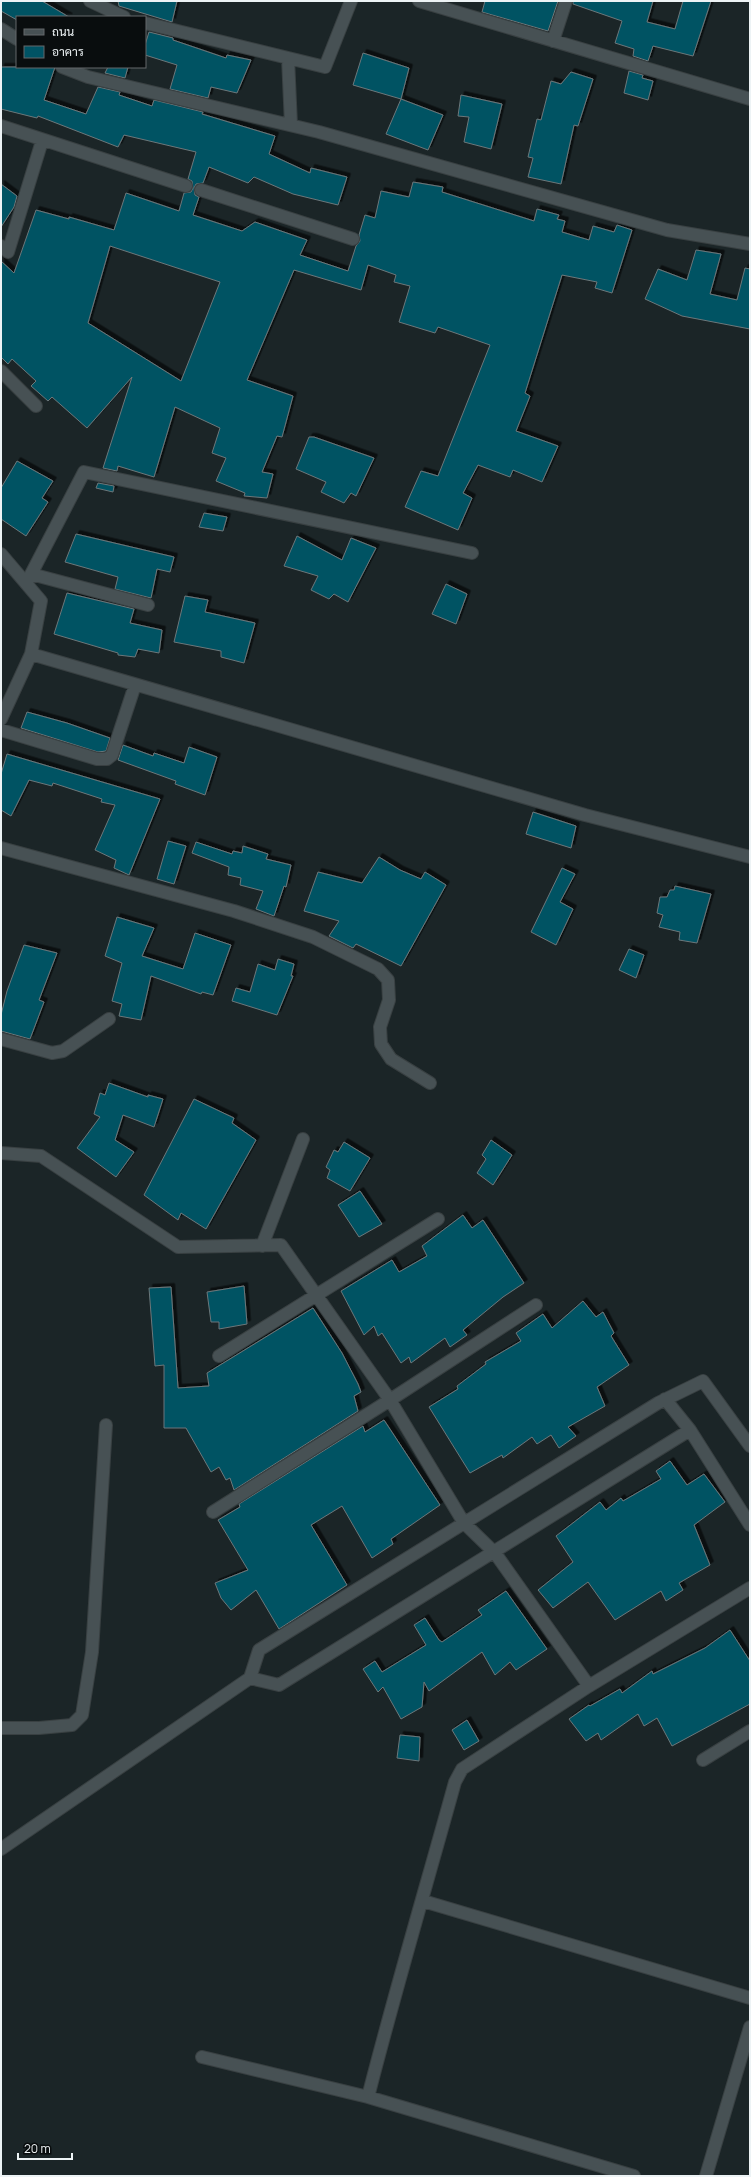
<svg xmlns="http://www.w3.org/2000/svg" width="751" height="2177" font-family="Manrope,Sarabun,sans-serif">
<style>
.building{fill:#005364;stroke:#6c777a;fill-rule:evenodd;filter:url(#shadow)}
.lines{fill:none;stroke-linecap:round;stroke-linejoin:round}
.minor-casing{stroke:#394042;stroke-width:14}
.minor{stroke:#475154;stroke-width:12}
</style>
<defs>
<filter id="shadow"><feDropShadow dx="3.5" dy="-3.5" stdDeviation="0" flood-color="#0009"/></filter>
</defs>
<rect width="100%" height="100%" fill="#1b2527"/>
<path class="building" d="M1,1H42L69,17H17V20L1,11Z
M118,1H177L172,22L119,6Z
M485,1H558L548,31L482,12Z
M573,1H653L647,22L675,29L683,1H711L693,56L653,46L648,61L633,56L634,49L615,43L622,21L573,4Z
M149,32L173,38V40L226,58L227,55L251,60L237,93L211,87L208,98L170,89L177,65L145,55V45Z
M363,53L409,68L401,99L353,85Z
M1,67H55L44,100L86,114L98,87L120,92L119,95L152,106L154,100L203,112L202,114L275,136L269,154L310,173L311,168L347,177L338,205L293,194L254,177L248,183L209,167L203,183L196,184L194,188L195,195L199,197L193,215L242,231L255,222L307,240L300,255L348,271L356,246L360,241L359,235L365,215L375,218L381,191L409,197L413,182L443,187L442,192L534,221L537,209L559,215L557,219L565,221L562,232L589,240L593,226L614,232L617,225L632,230L612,293L595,288L597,282L562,275L525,393L530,396L516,431L558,446L542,482L513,470L510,477L478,465L463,493L472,498L458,530L405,507L421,471L438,476L490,345L438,327L435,333L399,322L410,286L394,282L396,275L368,265L361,290L294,270L247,380L293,396L282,437L277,436L262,472L273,474L267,498L244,496L245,493L216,481L226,458L212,453L220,428L175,407L154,477L118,466L117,471L103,468L132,377L87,428L52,397L48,401L31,386L36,381L12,359L8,364L1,357V261L14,273L36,210L69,219V217L114,230L126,193L179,211L184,193L191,192L193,188L192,181L188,179L196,152L124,135L118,147L38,116L37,118L1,109ZM110,246L220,282L181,381L88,323Z
M108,67H128L125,78L105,73Z
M629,71L643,75L642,78L653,81L648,100L624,93Z
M571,72L593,79L578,126L574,125L561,184L528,177L533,158L528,157L537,119L541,120L551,81L561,84Z
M461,95L502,104L491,149L464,142L469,117L458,116Z
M401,99L443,115L428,150L386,134Z
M1,184L17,196L14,207L1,227Z
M696,250L721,254L710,294L737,300L745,268L750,269V329L682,316L645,299L658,269L687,280Z
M309,437H314L374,458L356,496L351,493L344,503L321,492L326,482L296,469Z
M17,461L53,481L42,498L48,502L26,536L1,519V488Z
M98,483L114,486L113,492L96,488Z
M204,513L227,517L223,531L199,527Z
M76,534L174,557L170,572L157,569L151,598L115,589L118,577L65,562Z
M297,536L342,560L351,538L376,548L348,602L334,594L329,599L311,590L318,576L284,566Z
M446,584L467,594L456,624L432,614Z
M67,593L134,609L130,623L162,630L159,653L138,649L135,657L118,655V653L54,634Z
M185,596L208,600L205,612L255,623L244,663L221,657V651L174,642Z
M27,712L67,723L110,738L106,751L98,752L21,728Z
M123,745L153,756L154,753L184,763L189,747L217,757L205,795L175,784L176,781L118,760Z
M7,754L160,799L129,875L114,868L116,860L95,850L115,805L101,802L102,799L53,783L52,786L29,780L11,816L1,810V774Z
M533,812L576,826L571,848L526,834Z
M168,841L186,846L174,884L157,879Z
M196,842L232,854L233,851L242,853L243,846L268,854L266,859L291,865L286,887L284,886L274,916L256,909L263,891L240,885L241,878L228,875L229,867L192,853Z
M379,857L400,870L421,879L425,872L446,885L401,966L356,944L353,948L329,936L339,921L304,911L318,872L362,883Z
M562,868L575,874L560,902L573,909L556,945L531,932Z
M675,886L711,894L697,943L679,940L680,932L659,927L663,915L657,913L660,897H667L670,890H674Z
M117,917L154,928L142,956L183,969L195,933L231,945L213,995L202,992L201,994L151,976L141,1020L119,1016L122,1004L112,1001L122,963L105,956Z
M24,945L57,953L39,1000L44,1002L30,1039L1,1031V1015L7,991Z
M629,949L644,955L636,978L619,970Z
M278,959L294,964L291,976H293L277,1015L232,1001L236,988L250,992L258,964L275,970Z
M109,1083L148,1097V1095L163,1099L154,1127L123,1115L115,1140L134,1152L116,1177L77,1148L100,1117L94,1114L100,1093L105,1095Z
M194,1099L234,1118L232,1123L256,1140L206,1229L181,1213L178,1220L144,1195Z
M491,1140L512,1155L493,1185L477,1173L486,1159L482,1155Z
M344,1142L370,1158L350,1191L327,1178L330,1170L326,1167L334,1150L338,1152Z
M360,1191L382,1224L359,1237L338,1205Z
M463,1215L472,1228L483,1220L524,1283L503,1297L463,1330L467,1335L450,1347L445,1338L411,1363L409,1357L401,1363L382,1333L378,1336L374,1326L364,1335L341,1291L392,1260L399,1272L427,1256L422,1246Z
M244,1286L247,1324L219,1329V1322H211L207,1292Z
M171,1287L178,1388L209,1386L207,1373L313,1308L342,1353L358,1384L361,1392L354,1396L358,1411L234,1490L230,1478L226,1480L219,1467L211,1472L186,1428H164V1365L155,1366L149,1288Z
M583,1301L596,1317L603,1312L614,1333L611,1336L629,1365L597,1387L605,1406L568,1427L576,1436L559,1448L551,1435L537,1444L532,1437L503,1458L502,1455L470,1473L429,1407L458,1389L457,1386L486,1364L485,1362L521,1341L516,1333L543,1314L552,1328Z
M384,1420L440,1505L391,1539L393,1544L372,1558L342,1506L311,1525L347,1585L279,1629L256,1590L231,1610L221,1598L215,1583L248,1570L218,1520L240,1507L239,1504L363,1426L365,1432Z
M670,1461L687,1485L704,1474L725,1502L694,1525L710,1565L679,1583L683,1590L666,1601L661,1591L615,1620L588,1582L553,1608L538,1590L573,1562L556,1536L600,1502L606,1510L621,1498L623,1501L661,1479L656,1471Z
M506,1591L547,1649L516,1670L510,1662L495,1675L482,1652L429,1691L424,1682L422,1707L401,1719L383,1687L378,1692L363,1669L375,1661L382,1672L426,1645L414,1625L425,1618L439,1640L442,1642L482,1615L478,1610Z
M730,1630L750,1661V1704L672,1746L657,1718L644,1726L638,1714L601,1740L598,1733L586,1741L569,1719L589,1705L590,1706L620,1689L622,1693L652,1671L653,1674L705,1648Z
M467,1720L479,1741L464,1750L452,1730Z
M400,1735L420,1737L419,1761L397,1758Z"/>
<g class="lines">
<defs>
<path id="minor" d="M90,1L124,17
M419,1L750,99
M145,23L325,67L351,1
M1,29L17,39
M553,41L566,1
M288,58L291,125
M62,67L88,77L319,132L667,230L750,244
M1,126L186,186
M201,190L353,239
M1,246L8,252L42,141
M1,371L36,406
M1,554L41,601L31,654L1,719
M31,574L148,605
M27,582L84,472L472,553
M31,654L585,815L750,857
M1,730L97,759H107L112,755L135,685
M1,848L234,911L313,937L378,969L388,980L389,1000L380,1027L381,1044L391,1059L430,1083
M1,1039L52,1053L63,1051L109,1019
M1,1153L41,1156L178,1247L281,1245L390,1400L464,1523L495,1553L589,1686L750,1588
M262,1246L303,1139
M219,1356L438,1219
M665,1399L690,1430L750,1525
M690,1430L279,1685L250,1678L259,1650L658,1403L703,1381L750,1446
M213,1512L390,1400L536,1305
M1,1728H39L72,1725L82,1715L92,1652L106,1425
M703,1760L750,1731
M1,1849L250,1678
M423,1901L750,1998
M202,2057L368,2097L634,2176
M368,2097C395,1991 426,1887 455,1782L462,1769L589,1686
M706,2176L750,2027"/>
</defs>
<use href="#minor" class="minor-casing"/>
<use href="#minor" class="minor"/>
</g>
<rect width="751" height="2177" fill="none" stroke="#edf3f5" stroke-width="4"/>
<rect x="16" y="16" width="130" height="52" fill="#090d0e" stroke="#64696a"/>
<rect x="24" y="29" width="20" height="6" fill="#475154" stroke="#64696a"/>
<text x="52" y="36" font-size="12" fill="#edf3f5">ถนน</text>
<rect x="24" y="46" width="20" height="12" fill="#005364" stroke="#64696a"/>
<text x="52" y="56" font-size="12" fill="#edf3f5">อาคาร</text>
<path d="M18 2153v6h54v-6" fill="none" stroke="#edf3f5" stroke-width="2"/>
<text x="24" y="2153" font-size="12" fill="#edf3f5" stroke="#090d0e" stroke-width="3" paint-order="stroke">20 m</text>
</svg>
